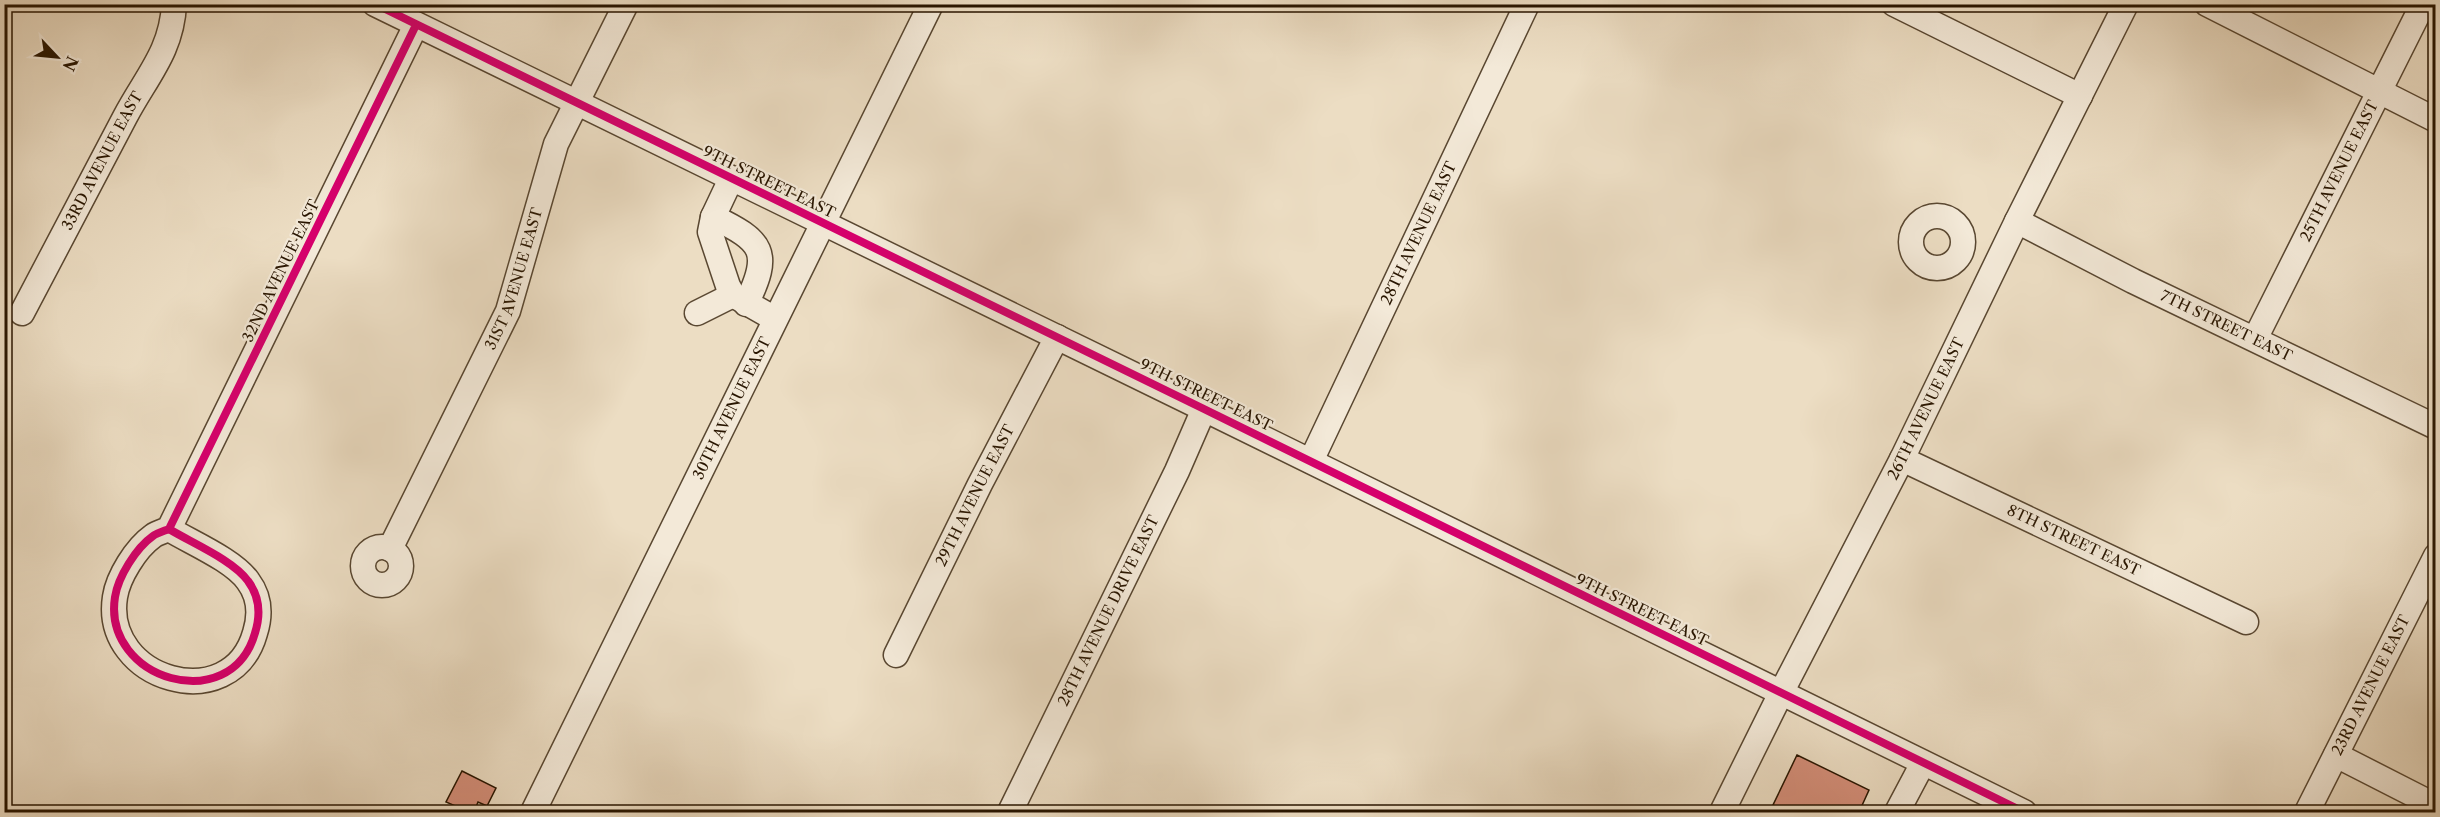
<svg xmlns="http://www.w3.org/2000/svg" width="2440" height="817" font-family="'Libre Caslon Text',serif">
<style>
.building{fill:#d48e79;stroke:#281500;stroke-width:1.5}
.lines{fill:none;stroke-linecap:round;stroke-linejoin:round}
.minor-casing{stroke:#594731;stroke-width:27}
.minor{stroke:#f3e9d8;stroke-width:24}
.cycleway-casing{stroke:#f3e9d8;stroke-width:11}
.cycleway{stroke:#d6006c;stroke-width:8}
.labels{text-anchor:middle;stroke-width:4.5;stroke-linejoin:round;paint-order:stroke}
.street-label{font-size:15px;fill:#281500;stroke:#f3e9d8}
</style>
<rect width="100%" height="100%" fill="#ecddc3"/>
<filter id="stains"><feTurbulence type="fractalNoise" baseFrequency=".00333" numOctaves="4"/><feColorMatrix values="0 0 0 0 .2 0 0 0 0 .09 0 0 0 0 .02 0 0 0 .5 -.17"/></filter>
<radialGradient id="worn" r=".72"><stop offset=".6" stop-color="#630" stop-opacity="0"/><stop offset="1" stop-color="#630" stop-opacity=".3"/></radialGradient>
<path class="building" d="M1797,755L1869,790L1859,812H1788L1773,805Z
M462,771L496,788L487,806L478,802L474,812H469L446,802Z"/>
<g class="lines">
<defs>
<g id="minor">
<path d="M375,4L1204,409L2024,812"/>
<path d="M1894,4L2080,96"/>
<path d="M2207,4L2436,120"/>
<path d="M731,179L713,217L710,232L728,286L733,295L775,319"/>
<circle cx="1937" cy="242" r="26"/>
<path d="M713,217C763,241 772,252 746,304"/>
<path id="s1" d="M2017,221L2133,281L2436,427"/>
<path id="s2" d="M22,313C56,248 91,182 125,117C146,77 172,51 174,4"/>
<path d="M697,313L733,295"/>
<path id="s3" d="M2255,339L2423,4"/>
<path id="s4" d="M1902,459L2246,622"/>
<path id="s5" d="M1311,461L1527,4"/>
<path d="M169,529C192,543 233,560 248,581C260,597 261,614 255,633C231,718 102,680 115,597C118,577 136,548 153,536C157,533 164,531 169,529L416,25"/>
<circle cx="382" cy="566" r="19"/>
<path id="s6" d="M390,549L508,311L556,144L626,4"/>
<path id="s7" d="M896,655L980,484L1057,337"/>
<path d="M2336,755L2436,806"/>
<path id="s8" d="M533,812L931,4"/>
<path id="s9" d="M1010,812L1177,471L1204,409"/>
<path id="s10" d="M1722,812L1781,693L1902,459L2017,221L2126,4"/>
<path d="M1897,812L1923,763"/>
<path id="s11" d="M2307,812L2436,556"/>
</g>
</defs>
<use href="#minor" class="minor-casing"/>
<use href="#minor" class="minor"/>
<defs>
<path id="cycleway" d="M375,4L1204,409L2024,812
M169,529C192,543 233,560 248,581C260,597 261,614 255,633C231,718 102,680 115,597C118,577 136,548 153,536C157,533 164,531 169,529L416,25"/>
</defs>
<use href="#cycleway" class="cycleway-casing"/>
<use href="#cycleway" class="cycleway"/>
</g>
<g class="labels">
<g class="street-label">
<text dy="5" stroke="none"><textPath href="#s2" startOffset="172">33RD AVENUE EAST</textPath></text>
<text dy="5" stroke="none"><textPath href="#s3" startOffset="188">25TH AVENUE EAST</textPath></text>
<text transform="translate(769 182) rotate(26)" y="5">9TH STREET EAST</text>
<text dy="5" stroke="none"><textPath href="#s5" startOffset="252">28TH AVENUE EAST</textPath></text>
<text transform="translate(281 271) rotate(-64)" y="5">32ND AVENUE EAST</text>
<text dy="5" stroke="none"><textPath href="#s6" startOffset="298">31ST AVENUE EAST</textPath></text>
<text dy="5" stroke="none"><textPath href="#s1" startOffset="234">7TH STREET EAST</textPath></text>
<text transform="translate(1206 395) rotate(26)" y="5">9TH STREET EAST</text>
<text dy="5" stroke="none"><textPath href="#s8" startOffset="450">30TH AVENUE EAST</textPath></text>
<text dy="5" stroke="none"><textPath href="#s10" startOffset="452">26TH AVENUE EAST</textPath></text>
<text dy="5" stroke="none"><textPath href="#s7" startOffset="178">29TH AVENUE EAST</textPath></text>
<text dy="5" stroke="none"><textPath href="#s4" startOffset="190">8TH STREET EAST</textPath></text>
<text transform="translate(1642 610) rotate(26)" y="5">9TH STREET EAST</text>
<text dy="5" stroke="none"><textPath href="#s9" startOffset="224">28TH AVENUE DRIVE EAST</textPath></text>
<text dy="5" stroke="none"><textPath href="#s11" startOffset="142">23RD AVENUE EAST</textPath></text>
</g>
</g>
<rect width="2440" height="817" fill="none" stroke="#ecddc3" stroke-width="24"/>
<rect x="6" y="6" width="2428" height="805" fill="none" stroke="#281500" stroke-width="3"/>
<rect x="12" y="12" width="2416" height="793" fill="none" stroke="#281500" stroke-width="1.5"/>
<g transform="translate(57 57) rotate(116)" stroke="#f3e9d8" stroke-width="4.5" paint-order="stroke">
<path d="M0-4.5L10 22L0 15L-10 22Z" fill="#281500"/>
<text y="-9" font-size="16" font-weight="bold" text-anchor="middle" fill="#281500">N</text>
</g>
<rect width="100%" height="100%" filter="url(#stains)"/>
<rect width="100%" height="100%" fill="url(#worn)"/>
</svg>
